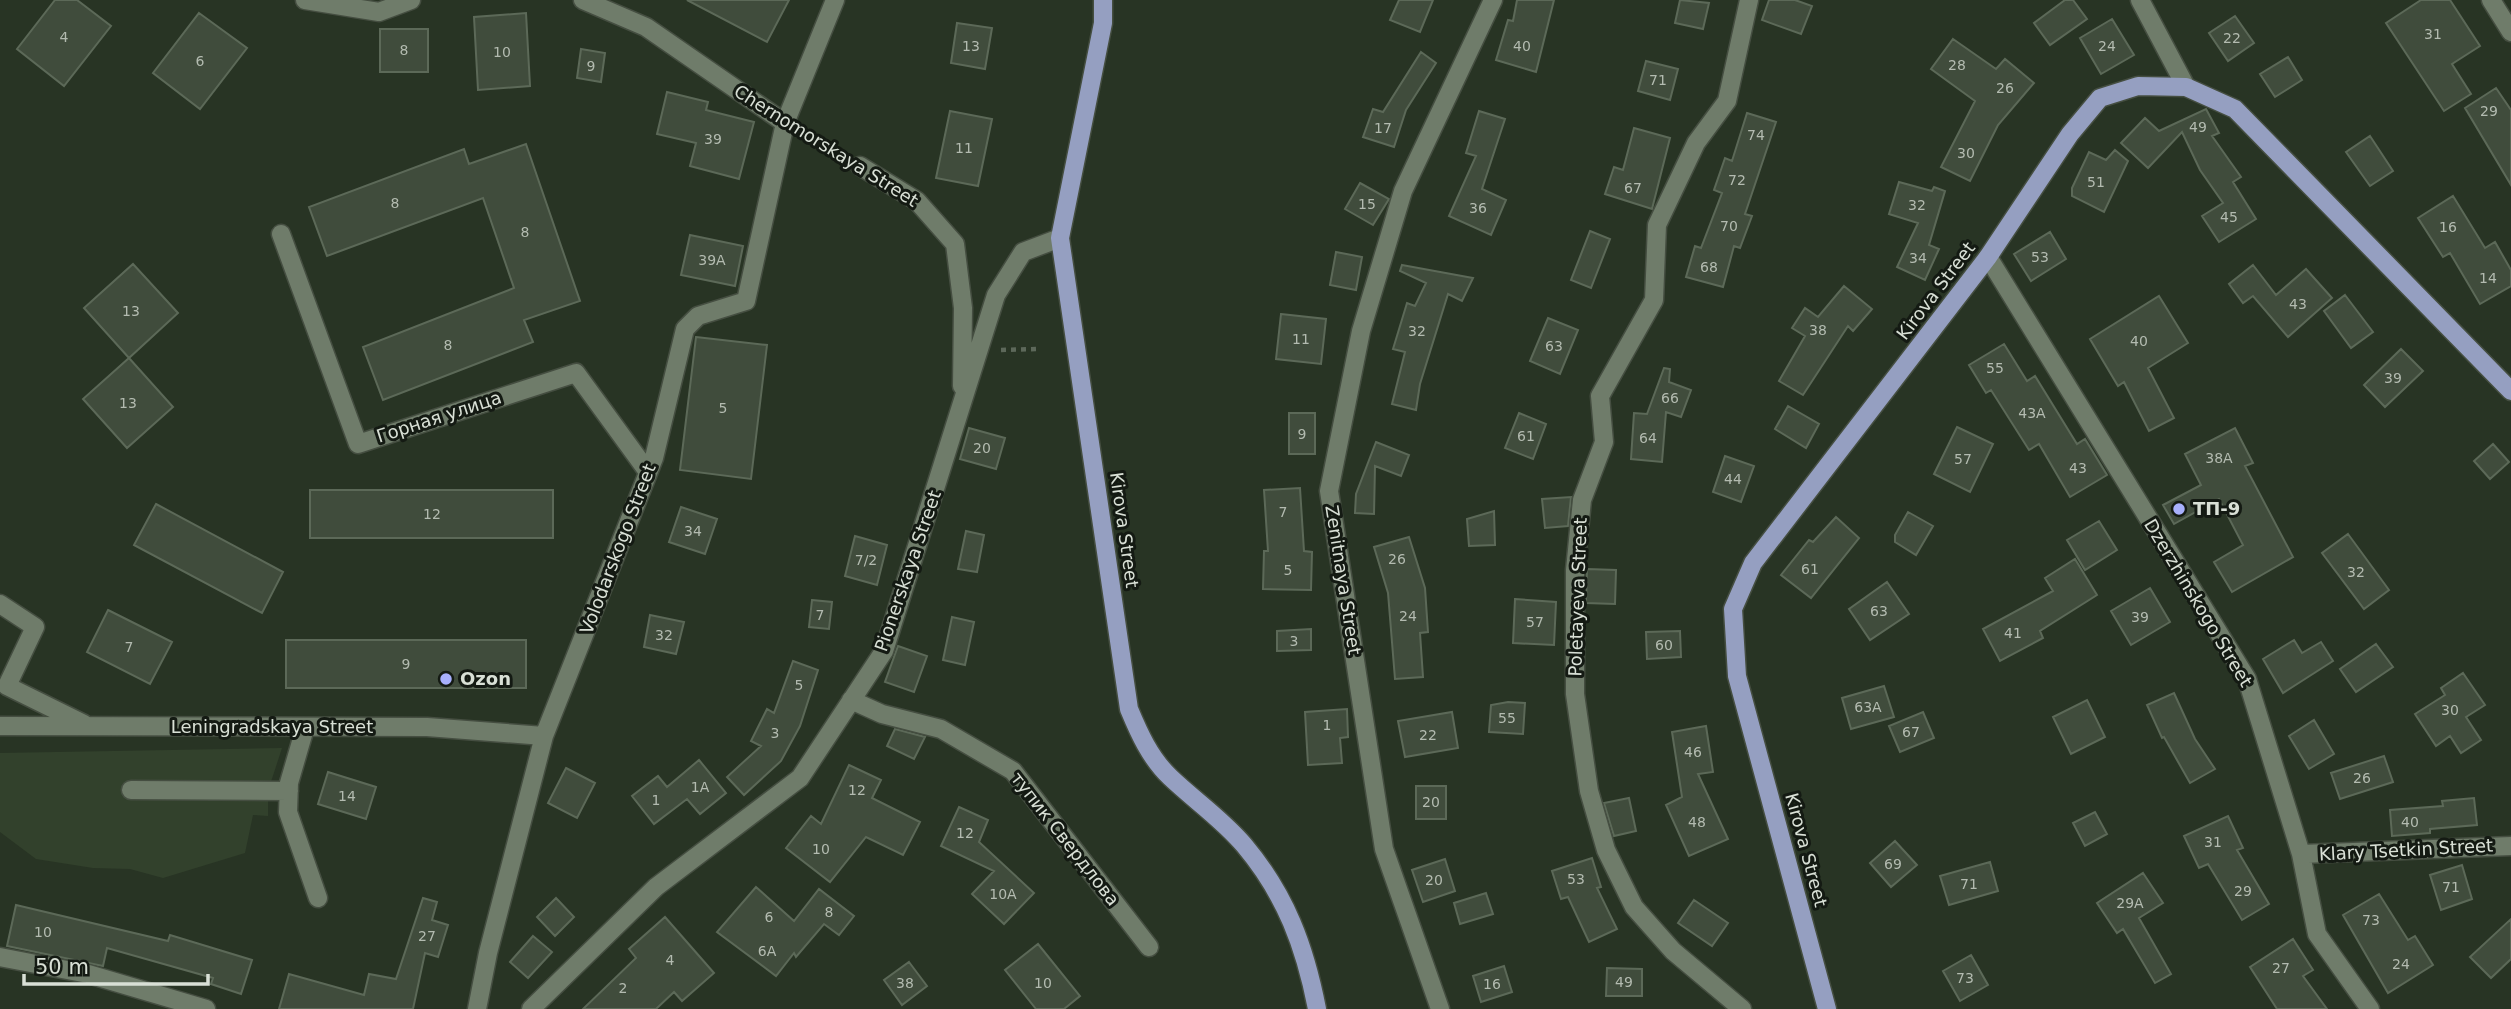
<svg xmlns="http://www.w3.org/2000/svg" width="2511" height="1009" font-family="'DejaVu Sans',sans-serif">
<style>
.built{fill:#32412c}
.building{fill:#404c3c;stroke:#5c6958;stroke-width:2}
.lines{fill:none;stroke-linecap:round;stroke-linejoin:round}
.minor-casing{stroke:#454e41;stroke-width:21}
.major-casing{stroke:#454e41;stroke-width:21}
.path{stroke:#5d685a;stroke-width:4.5;stroke-dasharray:5 5;stroke-linecap:butt}
.minor{stroke:#6f7c6a;stroke-width:18}
.major{stroke:#959fc1;stroke-width:18}
.poi-dot{fill:#a8b0fc;stroke:#141a13;stroke-width:2.5}
.labels{text-anchor:middle;stroke-width:6;stroke-linejoin:round;paint-order:stroke}
.number-label{font-size:14px;fill:#b3bbb0}
.street-label{font-size:18px;fill:#d9e0d6;stroke:#141a13}
.poi-label{font-size:18px;font-weight:bold;fill:#d9e0d6;stroke:#141a13;text-anchor:start}
</style>
<rect width="100%" height="100%" fill="#283424"/>
<path class="built" d="M282,748L268,791V816L253,815L245,853L163,878L130,869L93,868L36,859L0,832V753Z"/>
<path class="building" d="M55,0H77L111,26L64,86L17,49Z
M687,0H789L767,42Z
M1399,0H1433L1420,32L1390,20Z
M1517,0H1554L1536,72L1496,60L1508,20L1513,21Z
M1680,0L1709,3L1703,29L1675,23Z
M1769,0H1795L1812,6L1801,34L1762,20Z
M2065,0H2073L2087,19L2050,45L2034,23Z
M2421,0H2450L2480,46L2452,64L2471,94L2444,111L2386,23Z
M199,13L247,48L200,109L153,73Z
M526,13L530,86L478,90L474,17Z
M2235,16L2254,43L2228,61L2209,33Z
M2112,19L2134,55L2101,74L2080,38Z
M957,23L992,28L985,69L951,63Z
M380,29H428V72H380Z
M1953,39L1996,69L2005,59L2034,83L1998,125L1970,181L1941,167L1975,101L1931,69Z
M581,49L605,53L601,82L577,78Z
M1421,52L1436,63L1406,110L1394,147L1363,137L1373,109L1383,112Z
M2288,57L2302,80L2275,97L2260,74Z
M1646,61L1678,69L1670,100L1638,91Z
M2496,88L2511,110V185L2465,108Z
M667,92L708,102L706,110L754,122L739,179L690,166L696,143L657,134Z
M2206,109L2219,133L2212,136L2241,177L2233,182L2256,219L2219,242L2202,216L2223,203L2200,170L2182,132L2148,168L2121,143L2145,118L2159,131Z
M950,111L992,119L978,186L936,178Z
M1479,111L1505,119L1482,189L1506,200L1491,235L1449,216L1476,156L1466,153Z
M1747,113L1776,122L1745,214L1752,216L1740,248L1734,246L1723,287L1686,277L1695,246L1701,248L1722,193L1714,190L1725,158L1732,161Z
M1634,128L1670,138L1652,209L1605,194L1614,167L1623,170Z
M2370,136L2393,171L2370,186L2346,152Z
M526,144L580,301L524,320L533,342L383,400L363,347L514,288L483,198L327,256L309,207L464,149L469,164Z
M2115,150L2128,161L2104,212L2072,196V188L2089,152L2106,160Z
M1899,182L1932,191L1934,187L1945,191L1929,245L1939,249L1925,280L1897,267L1918,223L1889,214Z
M1360,183L1389,199L1373,225L1345,209Z
M2453,196L2485,248L2495,242L2511,270V286L2480,304L2450,253L2443,257L2418,218Z
M1590,231L1610,239L1591,288L1571,280Z
M2050,232L2066,259L2031,281L2014,254Z
M690,235L743,246L735,286L681,275Z
M1336,252L1362,257L1356,290L1330,285Z
M133,264L178,313L129,358L84,308Z
M1402,265L1473,278L1462,301L1448,294L1420,384L1416,410L1392,404L1405,352L1393,349L1407,303L1415,306L1426,283L1400,271Z
M2253,265L2276,295L2306,269L2332,298L2288,337L2253,296L2243,303L2229,284Z
M1844,286L1872,309L1853,331L1848,326L1803,395L1779,381L1805,336L1792,328L1805,308L1818,317Z
M2345,295L2373,332L2351,348L2324,311Z
M2159,296L2188,343L2148,368L2174,418L2149,431L2124,382L2118,386L2090,339Z
M1281,314L1326,319L1321,364L1276,359Z
M1548,318L1578,330L1560,374L1530,361Z
M696,337L767,345L751,479L680,470Z
M2004,344L2027,381L2035,376L2077,444L2085,439L2107,475L2070,497L2039,444L2029,450L1991,390L1986,393L1969,365Z
M2401,349L2423,371L2385,407L2364,385Z
M129,358L173,407L127,448L83,399Z
M1664,368L1670,369L1669,382L1691,390L1681,417L1666,412L1662,462L1631,459L1634,413L1647,414Z
M1788,406L1819,424L1806,448L1775,429Z
M1289,413H1315V454H1289Z
M1519,413L1546,424L1533,459L1505,448Z
M1957,427L1993,444L1970,492L1934,474Z
M969,428L1005,438L996,469L960,459Z
M2235,428L2253,463L2245,466L2293,557L2232,592L2214,562L2243,545L2219,499L2174,524L2163,505L2201,485L2185,454Z
M1376,442L1409,455L1401,476L1375,466L1374,514L1355,513L1356,494Z
M2493,444L2509,462L2490,479L2474,461Z
M1725,456L1754,466L1741,502L1713,492Z
M1300,488L1304,551L1312,552L1311,590L1263,589L1264,551H1268L1264,490Z
M310,490H553V538H310Z
M1571,497L1568,526L1545,528L1542,499Z
M156,504L283,572L262,613L134,545Z
M681,507L717,519L705,554L669,542Z
M1494,511L1495,545L1469,546L1467,519Z
M1908,512L1933,526L1916,555L1895,542V535Z
M1836,517L1859,538L1811,598L1781,575L1809,540L1813,542Z
M2099,521L2117,550L2085,570L2067,540Z
M966,531L984,535L977,572L958,569Z
M2348,534L2389,590L2364,609L2322,553Z
M855,536L887,545L877,585L845,576Z
M1409,537L1425,588L1428,632L1420,633L1423,677L1395,679L1388,593L1374,547Z
M2075,559L2097,595L2040,631L2043,638L2000,661L1983,629L2053,591L2045,578Z
M1587,569L1616,570L1615,604L1586,603Z
M1887,582L1909,614L1870,640L1849,609Z
M2150,588L2170,622L2131,645L2111,611Z
M1515,599L1556,602L1554,645L1513,643Z
M812,600L832,602L829,629L809,627Z
M108,610L172,642L150,684L87,652Z
M650,615L684,622L676,654L644,647Z
M952,617L974,622L965,665L943,660Z
M1311,629V650L1277,651V631Z
M1680,631L1681,657L1647,659L1646,632Z
M286,640H526V688H286Z
M2294,640L2302,653L2321,642L2333,661L2283,693L2263,659Z
M2376,644L2393,667L2356,692L2340,669Z
M898,646L927,656L914,692L885,682Z
M793,661L818,670L800,726L781,761L744,795L727,777L761,746L751,741L767,709L774,713Z
M2463,673L2485,705L2466,717L2481,740L2461,753L2450,736L2436,746L2415,714L2445,695L2441,688Z
M1884,686L1894,717L1851,729L1842,698Z
M2174,693L2195,739L2215,769L2190,783L2164,737L2162,738L2147,705Z
M2087,700L2105,737L2071,754L2053,717Z
M1508,702L1525,703L1523,734L1489,732L1491,705Z
M1347,709L1348,737L1340,738L1342,763L1308,765L1305,712Z
M1452,712L1458,748L1405,757L1398,721Z
M1923,712L1934,738L1900,752L1889,726Z
M2314,720L2334,754L2309,769L2289,736Z
M1706,726L1713,772L1698,774L1728,839L1689,856L1666,805L1682,797L1672,732Z
M895,729L925,737L914,759L887,746Z
M2384,756L2393,782L2340,799L2331,773Z
M699,760L726,793L700,814L687,799L654,824L632,796L658,776L667,787Z
M849,765L881,780L872,798L920,822L903,855L866,837L830,882L786,848L811,816L821,824Z
M566,768L595,783L577,818L548,803Z
M328,772L376,787L366,819L318,804Z
M1416,786H1446V819H1416Z
M1629,798L1636,831L1614,836L1604,803Z
M2474,798L2477,825L2430,829V833L2392,836L2390,810L2443,806L2442,801Z
M959,807L988,820L979,842L1034,893L1004,924L972,894L994,871L941,846Z
M2095,812L2107,834L2085,846L2073,823Z
M2228,816L2243,848L2237,850L2269,904L2242,920L2208,864L2199,868L2184,836Z
M1895,841L1917,865L1891,887L1870,863Z
M1592,858L1601,887L1597,888L1617,929L1589,942L1568,897L1561,899L1552,871Z
M1445,859L1455,891L1423,902L1412,870Z
M1990,862L1998,891L1949,905L1940,876Z
M2462,865L2472,899L2441,910L2430,875Z
M2143,873L2163,903L2139,918L2171,974L2155,983L2123,929L2117,933L2097,903Z
M756,887L794,921L819,889L854,916L839,935L824,924L796,957L794,953L776,976L717,932Z
M1486,893L1493,914L1460,924L1454,903Z
M2379,894L2408,940L2415,936L2433,965L2388,993L2343,915Z
M423,898L437,902L432,920L448,925L438,957L425,953L413,1009H279L289,974L364,995L369,974L396,979Z
M556,898L574,917L555,936L537,917Z
M1694,900L1728,923L1712,946L1678,923Z
M16,905L168,941L170,935L252,960L241,994L211,984L213,978L107,948L103,966L7,946Z
M665,917L714,973L682,1001L674,992L656,1009H583L636,958L629,949Z
M2511,919V959L2491,978L2470,957Z
M533,936L552,952L528,978L510,962Z
M2293,939L2313,970L2303,976L2327,1009H2277L2250,967Z
M1038,944L1080,996L1064,1009H1036L1005,970Z
M1971,955L1988,985L1960,1001L1943,971Z
M909,962L927,986L902,1005L884,980Z
M1504,966L1512,992L1481,1002L1473,976Z
M1607,968L1642,969V996H1606Z"/>
<g class="lines">
<defs>
<path id="minor" d="M305,0L379,12L411,0
M583,0L646,27L785,123
M2140,0L2186,87
M2491,0L2511,32
M860,166L917,201L955,244L963,308L962,386
M281,234L358,444L576,373L648,472
M1988,257L2247,679L2301,854L2317,934L2370,1009
M0,604L35,627L7,686L84,724
M851,700L882,714L941,729L1013,771L1149,947
M0,726L427,727L544,736
M305,728L289,783L288,812L318,898
M131,790L289,791
M2301,854L2511,846
M0,957L88,974L206,1009
M477,1009L488,953L544,736L654,458L685,329L698,316L746,301L785,123L835,0
M531,1009L656,887L800,778L884,651L996,295L1023,252L1060,238
M1440,1009L1384,849L1329,491L1361,331L1403,191L1493,0
M1742,1009L1673,951L1634,907L1606,850L1589,791L1575,694V570L1582,500L1604,442L1600,396L1654,300L1657,225L1696,143L1727,101L1749,0"/>
<path id="major" d="M1103,0V23L1060,238L1129,709C1139,733 1150,758 1170,777C1194,800 1222,819 1244,845C1286,895 1305,947 1317,1009
M1827,1009L1737,676L1733,609L1753,563L1988,257L2070,134L2100,98L2138,86L2186,87L2235,109L2511,391"/>
</defs>
<use href="#minor" class="minor-casing"/>
<use href="#major" class="major-casing"/>
<path class="path" d="M804,134L845,157
M1001,350L1036,349"/>
<use href="#minor" class="minor"/>
<use href="#major" class="major"/>
</g>
<g class="poi-dot">
<circle cx="2179" cy="509" r="7"/>
<circle cx="446" cy="679" r="7"/>
</g>
<g class="labels">
<g class="number-label">
<text x="2433" y="39">31</text>
<text x="64" y="42">4</text>
<text x="2232" y="43">22</text>
<text x="971" y="51">13</text>
<text x="1522" y="51">40</text>
<text x="2107" y="51">24</text>
<text x="404" y="55">8</text>
<text x="502" y="57">10</text>
<text x="200" y="66">6</text>
<text x="1957" y="70">28</text>
<text x="591" y="71">9</text>
<text x="1658" y="85">71</text>
<text x="2005" y="93">26</text>
<text x="2489" y="116">29</text>
<text x="2198" y="132">49</text>
<text x="1383" y="133">17</text>
<text x="1756" y="140">74</text>
<text x="713" y="144">39</text>
<text x="964" y="153">11</text>
<text x="1966" y="158">30</text>
<text x="1737" y="185">72</text>
<text x="2096" y="187">51</text>
<text x="1633" y="193">67</text>
<text x="395" y="208">8</text>
<text x="1367" y="209">15</text>
<text x="1917" y="210">32</text>
<text x="1478" y="213">36</text>
<text x="2229" y="222">45</text>
<text x="1729" y="231">70</text>
<text x="2448" y="232">16</text>
<text x="525" y="237">8</text>
<text x="2040" y="262">53</text>
<text x="1918" y="263">34</text>
<text x="712" y="265">39А</text>
<text x="1709" y="272">68</text>
<text x="2488" y="283">14</text>
<text x="2298" y="309">43</text>
<text x="131" y="316">13</text>
<text x="1818" y="335">38</text>
<text x="1417" y="336">32</text>
<text x="1301" y="344">11</text>
<text x="2139" y="346">40</text>
<text x="448" y="350">8</text>
<text x="1554" y="351">63</text>
<text x="1995" y="373">55</text>
<text x="2393" y="383">39</text>
<text x="1670" y="403">66</text>
<text x="128" y="408">13</text>
<text x="723" y="413">5</text>
<text x="2032" y="418">43А</text>
<text x="1302" y="439">9</text>
<text x="1526" y="441">61</text>
<text x="1648" y="443">64</text>
<text x="982" y="453">20</text>
<text x="2219" y="463">38А</text>
<text x="1963" y="464">57</text>
<text x="2078" y="473">43</text>
<text x="1733" y="484">44</text>
<text x="1283" y="517">7</text>
<text x="432" y="519">12</text>
<text x="693" y="536">34</text>
<text x="1397" y="564">26</text>
<text x="866" y="565">7/2</text>
<text x="1810" y="574">61</text>
<text x="1288" y="575">5</text>
<text x="2356" y="577">32</text>
<text x="1879" y="616">63</text>
<text x="820" y="620">7</text>
<text x="1408" y="621">24</text>
<text x="2140" y="622">39</text>
<text x="1535" y="627">57</text>
<text x="2013" y="638">41</text>
<text x="664" y="640">32</text>
<text x="1294" y="646">3</text>
<text x="1664" y="650">60</text>
<text x="129" y="652">7</text>
<text x="406" y="669">9</text>
<text x="799" y="690">5</text>
<text x="1868" y="712">63А</text>
<text x="2450" y="715">30</text>
<text x="1507" y="723">55</text>
<text x="1327" y="730">1</text>
<text x="1911" y="737">67</text>
<text x="775" y="738">3</text>
<text x="1428" y="740">22</text>
<text x="1693" y="757">46</text>
<text x="2362" y="783">26</text>
<text x="700" y="792">1А</text>
<text x="857" y="795">12</text>
<text x="347" y="801">14</text>
<text x="656" y="805">1</text>
<text x="1431" y="807">20</text>
<text x="1697" y="827">48</text>
<text x="2410" y="827">40</text>
<text x="965" y="838">12</text>
<text x="2213" y="847">31</text>
<text x="821" y="854">10</text>
<text x="1893" y="869">69</text>
<text x="1576" y="884">53</text>
<text x="1434" y="885">20</text>
<text x="1969" y="889">71</text>
<text x="2451" y="892">71</text>
<text x="2243" y="896">29</text>
<text x="1003" y="899">10А</text>
<text x="2130" y="908">29А</text>
<text x="829" y="917">8</text>
<text x="769" y="922">6</text>
<text x="2371" y="925">73</text>
<text x="43" y="937">10</text>
<text x="427" y="941">27</text>
<text x="767" y="956">6А</text>
<text x="670" y="965">4</text>
<text x="2401" y="969">24</text>
<text x="2281" y="973">27</text>
<text x="1965" y="983">73</text>
<text x="1624" y="987">49</text>
<text x="905" y="988">38</text>
<text x="1043" y="988">10</text>
<text x="1492" y="989">16</text>
<text x="623" y="993">2</text>
</g>
<g class="street-label">
<text transform="translate(826 146) rotate(32)" y="6">Chernomorskaya Street</text>
<text transform="translate(1936 291) rotate(-53)" y="6">Kirova Street</text>
<text transform="translate(439 417) rotate(-18)" y="6">Горная улица</text>
<text transform="translate(1124 530) rotate(82)" y="6">Kirova Street</text>
<text transform="translate(618 549) rotate(-69)" y="6">Volodarskogo Street</text>
<text transform="translate(908 571) rotate(-71)" y="6">Pionerskaya Street</text>
<text transform="translate(1343 580) rotate(81)" y="6">Zenitnaya Street</text>
<text transform="translate(1578 597) rotate(-88)" y="6">Poletayeva Street</text>
<text transform="translate(2198 603) rotate(59)" y="6">Dzerzhinskogo Street</text>
<text x="272" y="733">Leningradskaya Street</text>
<text transform="translate(1065 839) rotate(52)" y="6">тупик Свердлова</text>
<text transform="translate(1806 850) rotate(75)" y="6">Kirova Street</text>
<text transform="translate(2406 850) rotate(-3)" y="6">Klary Tsetkin Street</text>
</g>
<g class="poi-label">
<text x="2193" y="515">ТП-9</text>
<text x="460" y="685">Ozon</text>
</g>
</g>
<path d="M24 974v10h184v-10" fill="none" stroke="#d9e0d6" stroke-width="3.5"/>
<text x="35" y="974" font-size="21" fill="#d9e0d6" stroke="#141a13" stroke-width="5" paint-order="stroke">50 m</text>
</svg>
